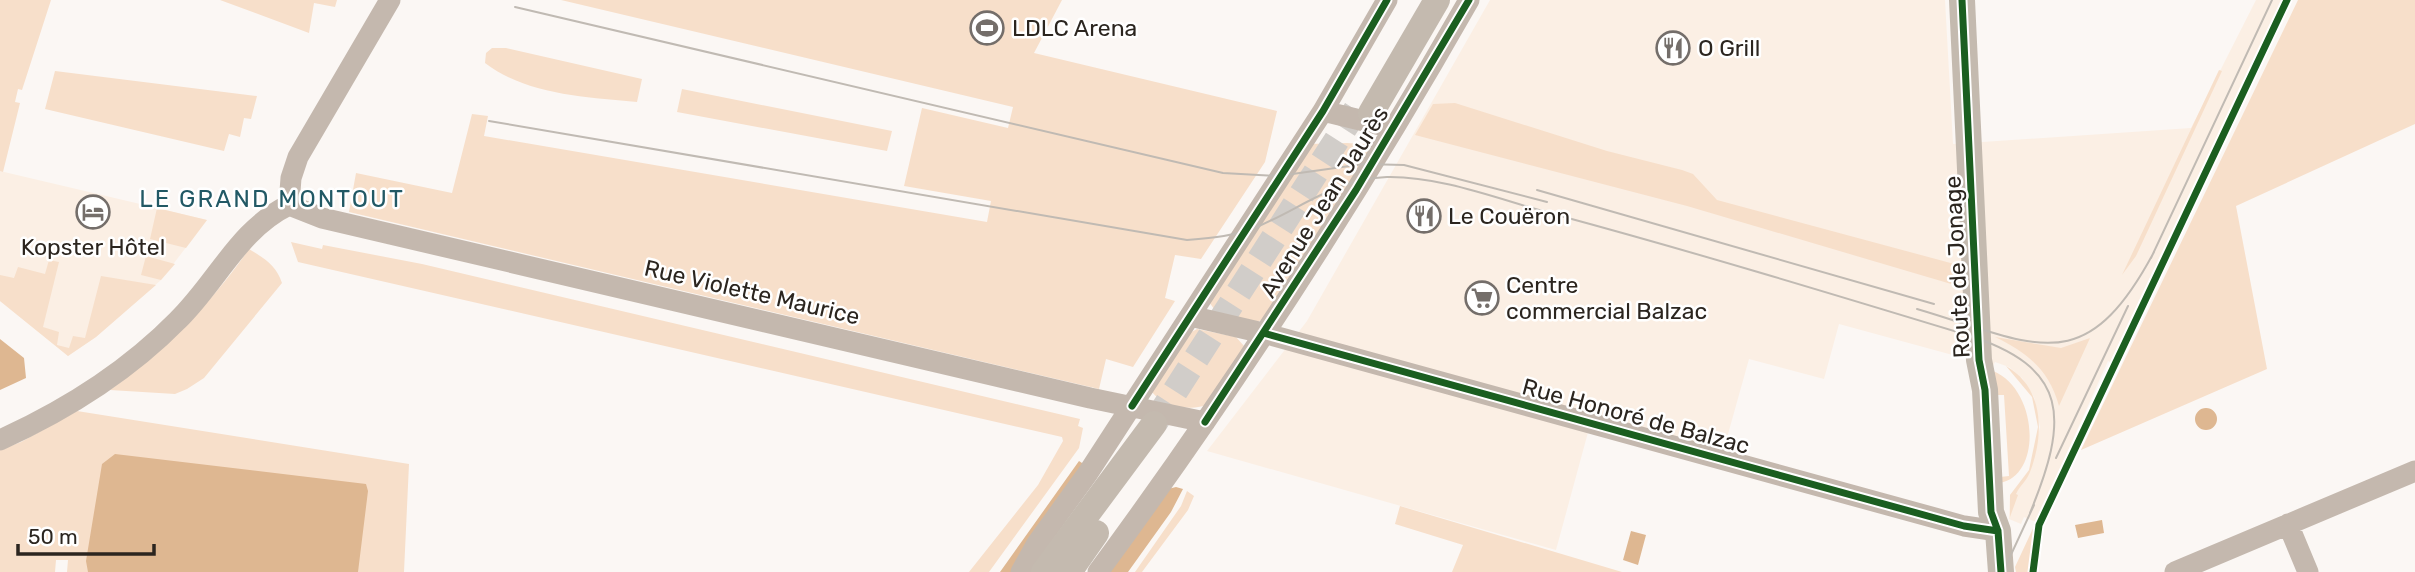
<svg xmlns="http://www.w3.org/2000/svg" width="2415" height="572" font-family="Rubik,sans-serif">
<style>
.built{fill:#fbefe4}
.green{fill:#f7dfca}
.water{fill:#deb791}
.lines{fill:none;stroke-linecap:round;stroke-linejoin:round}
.major-tunnel{stroke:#d1cdc9;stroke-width:26;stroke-dasharray:26 13;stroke-linecap:butt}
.minor{stroke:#c4b8ae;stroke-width:21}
.major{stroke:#c4baaf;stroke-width:26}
.tram{stroke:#c0bab3;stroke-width:2}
.cycleway-casing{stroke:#fff;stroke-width:11}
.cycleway{stroke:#1b5e20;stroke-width:7}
.labels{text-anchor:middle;stroke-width:5;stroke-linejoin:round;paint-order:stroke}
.poi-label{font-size:23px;fill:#2b251f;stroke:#fff;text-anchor:start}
.street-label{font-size:23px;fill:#2b251f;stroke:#fff}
.neighbourhood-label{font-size:24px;letter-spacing:2px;fill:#225965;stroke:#fff}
</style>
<rect width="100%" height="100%" fill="#fbf7f4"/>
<path class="built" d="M1490,0H1945L1953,144L2191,128L2256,0H2282L2110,362L2108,361L2036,522L2024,517L2021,524L2009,519L2010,495L2028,476L2040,427L2034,397L2022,378L2009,367L1995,362L1993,366L1839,324L1824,379L1749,359L1723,452L1593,414L1556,550L1207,451L1307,321Z
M0,171L157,208L207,220L161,280L96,337L68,356L0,301Z"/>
<path class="green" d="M0,0H51L22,90L18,89L15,102L20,103L3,172L0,171Z
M220,0H337L335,7L314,3L309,33Z
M561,0H1062L1034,53L1277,111L1265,162L1201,259L1175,255L1165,298L1175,301L1133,367L1106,359L1099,389L349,212L356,173L452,193L472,114L488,116L484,136L987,222L991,201L904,186L922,108L1008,128L1013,107Z
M2298,0H2415V124L2236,206L2267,369L2081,450Z
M492,48H506L642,79L637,102C586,97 527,95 485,63L486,53Z
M2219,70L2222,71L2136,256L2122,275Z
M55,71L257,96L251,119L244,118L240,137L229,134L224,151L45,109Z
M682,89L892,131L887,151L677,112Z
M1455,103L1607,151L1682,170L1693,174L1717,200L1958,265V286L1687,206L1415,135L1433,104Z
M1347,143L1375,145L1262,320L1256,322L1217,313L1209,302L1308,144Z
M157,208L207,220L186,248L150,239Z
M291,242L322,249L323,245L422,264L1080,419L1078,426L1083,428L1079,448L989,572H969L1038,485L1063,441L1062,437L298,262Z
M249,249C265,259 276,265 282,283L204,378L187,389L175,394L110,390C164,350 210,305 249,249Z
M146,256L175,264L161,280L141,275Z
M49,260L59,262L43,327L59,332L57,345L69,348L73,336L85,338L101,276L156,285L96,337L68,356L0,301V275L14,278L18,267L45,274Z
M1197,329L1236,337L1244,346L1208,404C1193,412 1163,407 1152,392L1188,334Z
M1995,337L2061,348L2090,338L2059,406C2049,370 2028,353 1995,337Z
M2006,366C2045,388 2044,436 2030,472C2026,482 2020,485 2016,494L2018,495L2010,517V495L2029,470L2038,427L2032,397Z
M1993,371C2038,389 2043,475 2000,483V477L2009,476L2004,395H1995Z
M77,411L409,464L404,572H67L68,560H56L55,572H0V450L21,442Z
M1187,491L1194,496L1188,510L1142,572H1135L1181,506Z
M1400,506L1622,572H1452L1463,545L1395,524Z
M2036,522L2029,572H2016L2015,567Z"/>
<path class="water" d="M0,339L24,358L26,378L0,390Z
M2195 419a11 11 0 1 1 22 0a11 11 0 1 1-22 0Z
M115,454L366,484L368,491L358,572H88L86,561L102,464Z
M1079,461L1085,465L1012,572H1000Z
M1176,487L1183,489L1171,512L1128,572H1107L1168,489Z
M2102,520L2104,533L2078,538L2075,525Z
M1631,531L1646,535L1638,565L1623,560Z"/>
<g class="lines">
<path class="major-tunnel" d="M1154,424L1356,110"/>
<path class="minor" d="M1323,111L1393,128
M289,205L322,218L1090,398L1205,422
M289,205L291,178L298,157L390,0
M1190,316L1263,333L1964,526L1998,531
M0,440C66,410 127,372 178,320C217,282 239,229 289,205
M2288,524L2308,572
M1021,572L1036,545L1088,473L1323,111L1387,0
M1098,572C1233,389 1357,197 1469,0
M2175,572L2415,471"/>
<path class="major" d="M1962,0L1979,360L1985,390L1991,512L1998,531L2001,572
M1371,113L1437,0
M1044,572L1154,424
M1069,572L1096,533"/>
<path class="tram" d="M515,7L1223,173L1278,176L1364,164L1404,165L1547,202
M489,121L1187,240C1212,238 1236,236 1259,226C1303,207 1336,179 1387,177C1443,176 1503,201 1557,215C1694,252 1829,293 1964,334C2072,367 2068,420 2030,513
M1537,190L1934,304
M2151,258L2272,0
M1917,309C2036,344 2084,383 2154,252
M2056,458L2128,306
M2003,572L2034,505"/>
<defs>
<path id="cycleway" d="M1962,0L1979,360L1985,390L1991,512L1998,531L2001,572
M1263,333L1964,526L1998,531
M1132,406L1323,111L1387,0
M1205,422L1356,190L1469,0
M2033,572L2039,525L2287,0"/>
</defs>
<use href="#cycleway" class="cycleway-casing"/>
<use href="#cycleway" class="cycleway"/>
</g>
<defs>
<symbol id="stadium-ring" viewBox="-11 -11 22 22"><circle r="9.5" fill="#fff" stroke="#746e6a" stroke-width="1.5"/><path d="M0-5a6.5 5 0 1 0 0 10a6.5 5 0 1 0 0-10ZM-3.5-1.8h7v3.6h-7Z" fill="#746e6a"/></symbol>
<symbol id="restaurant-ring" viewBox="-11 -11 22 22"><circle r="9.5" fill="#fff" stroke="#746e6a" stroke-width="1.5"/><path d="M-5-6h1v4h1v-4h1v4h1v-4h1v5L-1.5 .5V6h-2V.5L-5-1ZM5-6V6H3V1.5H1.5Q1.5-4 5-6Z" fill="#746e6a"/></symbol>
<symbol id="hotel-ring" viewBox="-11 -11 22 22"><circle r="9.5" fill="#fff" stroke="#746e6a" stroke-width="1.5"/><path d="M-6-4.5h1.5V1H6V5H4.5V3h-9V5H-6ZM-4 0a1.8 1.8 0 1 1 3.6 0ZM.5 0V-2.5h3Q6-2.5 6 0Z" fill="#746e6a"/></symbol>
<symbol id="supermarket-ring" viewBox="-11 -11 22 22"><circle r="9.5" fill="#fff" stroke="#746e6a" stroke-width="1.5"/><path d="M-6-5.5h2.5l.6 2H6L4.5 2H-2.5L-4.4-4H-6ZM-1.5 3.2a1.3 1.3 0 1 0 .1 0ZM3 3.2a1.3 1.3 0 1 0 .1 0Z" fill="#746e6a"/></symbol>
</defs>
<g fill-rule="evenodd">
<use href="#stadium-ring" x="968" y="9" width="38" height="38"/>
<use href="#restaurant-ring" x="1654" y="29" width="38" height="38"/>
<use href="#hotel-ring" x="74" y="193" width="38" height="38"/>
<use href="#restaurant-ring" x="1405" y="197" width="38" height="38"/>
<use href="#supermarket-ring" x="1463" y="279" width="38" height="38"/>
</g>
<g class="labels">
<g class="poi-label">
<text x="1012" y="36">LDLC Arena</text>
<text x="1698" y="56">O Grill</text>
<text x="1448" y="224">Le Couëron</text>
<text x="93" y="255" text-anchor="middle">Kopster Hôtel</text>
<text x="1506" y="293">Centre<tspan x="1506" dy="26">commercial Balzac</tspan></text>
</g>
<g class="street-label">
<text transform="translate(1324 202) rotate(-58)" y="8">Avenue Jean Jaurès</text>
<text transform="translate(1957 267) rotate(-93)" y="8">Route de Jonage</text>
<text transform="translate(752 292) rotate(13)" y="8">Rue Violette Maurice</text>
<text transform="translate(1636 416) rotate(15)" y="8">Rue Honoré de Balzac</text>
</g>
<g class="neighbourhood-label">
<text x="272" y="207">LE GRAND MONTOUT</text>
</g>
</g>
<path d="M18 544v10h136v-10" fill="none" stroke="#2b251f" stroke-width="3.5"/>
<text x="28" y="544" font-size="21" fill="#2b251f" stroke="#ffffff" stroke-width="5" paint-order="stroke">50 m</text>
</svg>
